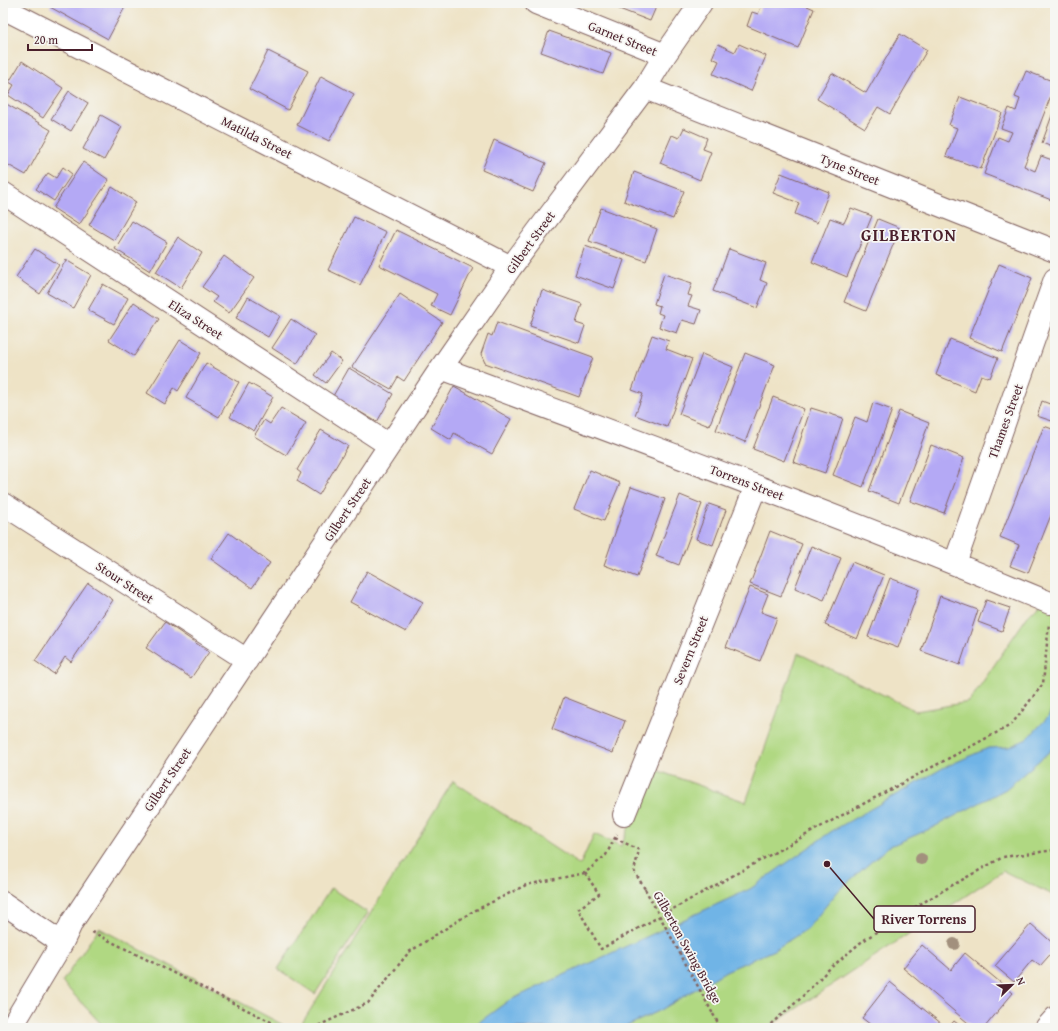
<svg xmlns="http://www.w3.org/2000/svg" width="1058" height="1031" font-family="'Gentium Book Plus',serif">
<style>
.green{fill:#b0d882;stroke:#7d7c56}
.water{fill:#6fb4e6;stroke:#5c6a88}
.building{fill:#b4a9f5}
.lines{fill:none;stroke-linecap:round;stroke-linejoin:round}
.minor-casing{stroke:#836461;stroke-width:24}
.path{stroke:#836461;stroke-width:2.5;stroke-dasharray:3 3;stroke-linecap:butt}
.minor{stroke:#fff;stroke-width:22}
.path-bridge{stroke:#836461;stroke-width:2.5;stroke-dasharray:3 3;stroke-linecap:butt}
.tree{fill:#a2907d}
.labels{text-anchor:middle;stroke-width:3.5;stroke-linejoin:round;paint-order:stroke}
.street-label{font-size:13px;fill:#4a1f2b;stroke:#f6f6f2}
.district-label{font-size:17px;font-weight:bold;letter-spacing:1px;fill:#4a1f2b;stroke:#f6f6f2}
.leader{fill:none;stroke:#4a1f2b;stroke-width:1.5}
.callout-dot{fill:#4a1f2b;stroke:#f6f6f2;stroke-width:1.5}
.callout{fill:#f6f6f2;stroke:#4a1f2b;stroke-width:1.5}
.callout-label{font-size:14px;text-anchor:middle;font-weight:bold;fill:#4a1f2b}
</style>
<rect width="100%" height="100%" fill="#f6f6f2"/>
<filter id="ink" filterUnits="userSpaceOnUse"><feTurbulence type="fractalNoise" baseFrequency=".025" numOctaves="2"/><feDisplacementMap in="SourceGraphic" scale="8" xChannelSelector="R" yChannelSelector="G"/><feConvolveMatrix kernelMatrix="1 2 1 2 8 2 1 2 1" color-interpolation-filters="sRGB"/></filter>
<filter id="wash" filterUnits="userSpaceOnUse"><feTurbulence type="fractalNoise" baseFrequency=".012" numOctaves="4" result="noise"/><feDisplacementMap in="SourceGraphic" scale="16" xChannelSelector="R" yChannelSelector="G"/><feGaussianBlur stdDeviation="0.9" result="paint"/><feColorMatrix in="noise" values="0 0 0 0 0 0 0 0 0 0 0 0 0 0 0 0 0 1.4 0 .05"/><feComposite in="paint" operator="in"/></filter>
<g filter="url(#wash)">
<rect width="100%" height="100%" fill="#eee3c6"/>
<path class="green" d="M1055,589V896L1003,871L767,1028H299L453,781L580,865L594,834L621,846L653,769L746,802L798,653L916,711L969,702L1027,617Z
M331,888L368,913L315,994L278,969Z
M99,928L289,1028H105L62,982Z"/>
<path class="water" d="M1055,702V745L1049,752L1006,789L932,828L888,847L839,890L807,929L774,950L726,971L661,1010L623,1028H471L508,1001L566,974L750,889L832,831L943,768L988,748L1009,747L1027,739L1048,717Z"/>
<g id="blocks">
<path class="building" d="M52,3H117L125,7L108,39L50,7Z
M604,3H660L656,7L650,21Z
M763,3H800L814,9L798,48L747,26L752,12L758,14Z
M549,31L611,53L603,74L541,52Z
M900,34L927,50L890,114L878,107L865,128L817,99L832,73L866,93Z
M718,44L735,52L739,44L766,56L751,91L713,74L719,61L712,58Z
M268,51L308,71L288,110L249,89Z
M22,61L63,88L43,118L8,95L14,85L9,82Z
M1026,71L1055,82V85L1024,166L1035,171L1041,156L1055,161L1054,201L984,174L998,137L1008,141L1012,132L1001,128L1009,108L1016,111L1020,99L1015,97Z
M321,76L354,94L329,141L297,125Z
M69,91L88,103L71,131L51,119Z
M960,97L1002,113L981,169L946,156L957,128L949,125Z
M3,102L51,130L26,175L3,162L5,156L3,154Z
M1055,107V148L1042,143Z
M101,115L122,127L104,160L83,149Z
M684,128L707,138L703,149L711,152L700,180L660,163L672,135L679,138Z
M494,140L546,163L533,192L482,170Z
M83,162L109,180L79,225L53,208Z
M63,167L72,174L54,201L36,189L48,173L56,178Z
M634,172L684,191L673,219L624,201Z
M781,173L829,192L817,223L795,214L799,203L773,193Z
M112,187L136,202L114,240L89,225Z
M601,208L657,229L646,261L589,241Z
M851,208L872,216L847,277L812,262L830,218L844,223Z
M354,217L386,232L360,285L328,270Z
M878,219L900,228L866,311L844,302Z
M132,221L167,242L150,271L115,249Z
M396,230L473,268L450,315L431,306L437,294L379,265Z
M178,237L202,253L181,288L156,272Z
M585,246L624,260L614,289L575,275Z
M35,249L59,265L40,294L16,277Z
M729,249L766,263L760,280L767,283L757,308L713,291Z
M224,256L254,278L229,313L213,302L217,297L202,287Z
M66,260L91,275L73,308L47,293Z
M999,264L1032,278L1002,352L969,338Z
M664,274L692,283L688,295L692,296L688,306L701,310L696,324L682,320L677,333L659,327L663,315L658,313L660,306L654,304Z
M103,284L128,298L114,324L88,310Z
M542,290L582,304L576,323L585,326L579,343L530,326Z
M400,294L442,322L404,381L398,377L391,389L352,367Z
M248,297L280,316L268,337L236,318Z
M134,302L159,319L134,356L109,340Z
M291,319L315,335L297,364L272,348Z
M497,322L593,357L579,397L485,363L481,354L488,334L492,336Z
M652,335L669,341L666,349L692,359L667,427L635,415L643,394L632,390Z
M950,339L998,358L990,378L981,375L975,391L936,375Z
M180,340L201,353L178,391L174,388L165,404L147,393Z
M331,353L342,361L326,383L315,375Z
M745,353L775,365L745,442L716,430Z
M702,354L733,367L709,426L679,414Z
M206,363L239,382L219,417L186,398Z
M349,368L393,394L377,422L333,396Z
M249,383L273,397L254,431L230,417Z
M454,386L511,419L492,454L454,433L451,440L431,428Z
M773,397L804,409L784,461L753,449Z
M1042,401L1055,406V422L1037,416Z
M873,403L892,410L863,487L833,475L855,417L867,422Z
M281,408L306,423L286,455L254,436L264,420L270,424Z
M811,408L843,418L825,473L793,462Z
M899,411L929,423L899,503L869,491Z
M1044,426L1055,430V505L1028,573L1010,566L1019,545L1000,537Z
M321,430L348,446L319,495L297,481L301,473L297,470Z
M931,445L964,458L944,513L910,501Z
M590,470L620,483L604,521L574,509Z
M631,487L665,499L637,577L604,565Z
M680,495L702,504L679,565L656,556Z
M709,504L726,510L713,545L696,539Z
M770,531L802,544L781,596L750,584Z
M229,533L270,563L252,588L211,559Z
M811,546L841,558L824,600L795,588Z
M852,562L884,575L857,639L825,625Z
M367,571L423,602L406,632L350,602Z
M890,578L919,589L898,648L868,637Z
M88,583L113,600L71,662L65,657L54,674L35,661Z
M750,587L768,594L761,612L777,618L760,661L726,647Z
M940,596L978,610L960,665L921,651Z
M986,600L1010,608L1002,631L978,622Z
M165,622L209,652L191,678L146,648Z
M564,697L625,721L613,753L552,729Z
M1031,924L1055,945V949L1040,966L1032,960L1014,982L995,966Z
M922,945L951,970L965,953L1013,993L984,1028H974L903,968Z
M890,982L947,1028H875L862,1018Z
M954,1021L963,1028H948Z"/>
</g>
</g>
<g filter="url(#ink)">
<use href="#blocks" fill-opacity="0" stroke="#836461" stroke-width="1"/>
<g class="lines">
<defs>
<path id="minor" d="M536,3L665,55
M3,8L511,267
M645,88L1055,251
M3,193L389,445
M441,368C645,444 849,519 1050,603
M3,504L247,660
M955,563L1055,279
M624,815L756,486
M3,903L62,943
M11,1028L62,943L72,922L441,368L511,267L645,88L665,55L701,3
M1046,1028L1055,1018"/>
</defs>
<use href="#minor" class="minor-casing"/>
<path class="path" d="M615,838L639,850L634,871L645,889
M585,873L599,894L578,909L601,949L822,826L1011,725L1043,684L1049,623
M92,932L283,1028
M713,1014L721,1028
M313,1028L368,1003L409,952L470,913L526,885L585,873L606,855L617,834
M766,1028L800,999L827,971L860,943L895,919L951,886L1003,857L1055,850"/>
<use href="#minor" class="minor"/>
<path class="path-bridge" d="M645,889L713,1014"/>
</g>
<g class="tree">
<circle cx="921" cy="859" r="6"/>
<circle cx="954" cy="944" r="6"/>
</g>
</g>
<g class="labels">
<g class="street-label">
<text transform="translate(623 38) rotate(22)" y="5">Garnet Street</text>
<text transform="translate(257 137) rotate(27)" y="5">Matilda Street</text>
<text transform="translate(850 169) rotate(22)" y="5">Tyne Street</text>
<text transform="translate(530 242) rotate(-54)" y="5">Gilbert Street</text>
<text transform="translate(196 319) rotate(33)" y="5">Eliza Street</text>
<text transform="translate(1005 421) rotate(-70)" y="5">Thames Street</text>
<text transform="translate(747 482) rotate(21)" y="5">Torrens Street</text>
<text transform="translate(347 509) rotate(-56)" y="5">Gilbert Street</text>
<text transform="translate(125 582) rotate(33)" y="5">Stour Street</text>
<text transform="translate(690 650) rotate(-68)" y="5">Severn Street</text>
<text transform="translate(167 779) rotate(-56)" y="5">Gilbert Street</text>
<text transform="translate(688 947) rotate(61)" y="5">Gilberton Swing Bridge</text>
</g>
<g class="district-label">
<text x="909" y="241">GILBERTON</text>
</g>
</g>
<path class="leader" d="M827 864L874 919"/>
<circle class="callout-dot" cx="827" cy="864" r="4"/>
<rect class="callout" x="874" y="906" width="101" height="26" rx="4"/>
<g class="callout-label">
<text x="924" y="924">River Torrens</text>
</g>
<rect width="1058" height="1031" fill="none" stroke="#f6f6f2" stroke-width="16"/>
<g transform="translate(1012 985) rotate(67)" stroke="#f6f6f2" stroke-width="3" paint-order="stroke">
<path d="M0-3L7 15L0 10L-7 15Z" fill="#4a1f2b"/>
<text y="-6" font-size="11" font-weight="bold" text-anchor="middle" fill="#4a1f2b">N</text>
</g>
<path d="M28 44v6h64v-6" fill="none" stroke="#4a1f2b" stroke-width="2"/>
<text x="34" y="44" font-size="12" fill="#4a1f2b" stroke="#f6f6f2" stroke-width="3" paint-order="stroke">20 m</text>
</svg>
